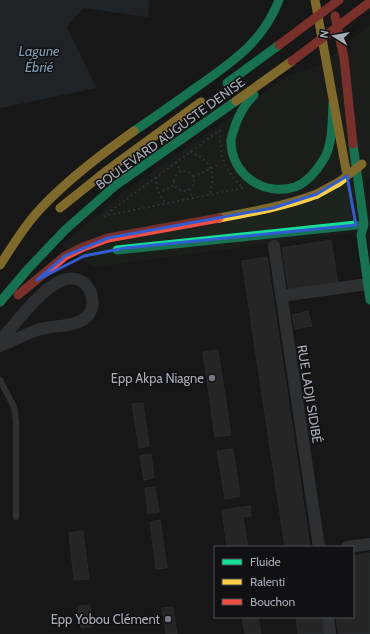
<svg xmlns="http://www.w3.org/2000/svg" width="370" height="634" font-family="Cabin,sans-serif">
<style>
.green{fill:#1d241e}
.water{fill:#2a3239}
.building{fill:#353536;stroke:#3f4043}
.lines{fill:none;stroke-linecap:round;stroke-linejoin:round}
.path{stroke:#4d4e52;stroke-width:2;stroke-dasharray:2 3;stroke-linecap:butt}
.lane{stroke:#4b4c50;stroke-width:6}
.street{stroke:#4b4c50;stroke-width:12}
.fast{stroke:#16e098;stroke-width:9}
.slow{stroke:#ffcf43;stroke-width:9}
.jam{stroke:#f24e42;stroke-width:9}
.slow-bridge{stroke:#ffcf43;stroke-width:9}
.jam-bridge{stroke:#f24e42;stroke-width:9}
.marked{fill:none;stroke:#325cd3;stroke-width:3;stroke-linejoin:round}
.poi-dot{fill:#757880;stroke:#111113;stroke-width:1.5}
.labels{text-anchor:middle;stroke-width:3;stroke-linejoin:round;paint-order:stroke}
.street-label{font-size:13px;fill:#a8adb8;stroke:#111113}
.poi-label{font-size:13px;fill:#a8adb8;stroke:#111113;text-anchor:end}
.water-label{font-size:14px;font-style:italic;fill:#7f9bb3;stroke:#111113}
</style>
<rect width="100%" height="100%" fill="#171717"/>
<path class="green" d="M370,24V178L365,181L370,230L93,267L62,245L124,192L290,75L319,66L346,45Z"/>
<path class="water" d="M0,0H150L148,17L83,8L67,27L96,88L0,108Z"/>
<path class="building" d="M331,240L338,284L289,292L282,248Z
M267,257L310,547H285L242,261Z
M308,311L312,326L295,329L292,315Z
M218,350L231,435L215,437L203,352Z
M143,403L149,446L139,448L132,404Z
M233,449L240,496L225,499L217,451Z
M151,454L154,478L144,480L140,456Z
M155,487L159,512L148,514L145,488Z
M250,506L251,516L243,517L248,547H227L222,510Z
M160,520L167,568L156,569L150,522Z
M83,531L89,579L74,580L69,533Z
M370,553V634H339L336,617H353V556Z
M90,605L92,627L81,628L78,606Z
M173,607L177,634H166L162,608Z
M242,617H258L261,634H245Z
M296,617H321L324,634H298Z"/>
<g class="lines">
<path class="path" d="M220,130C220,158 223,168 243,188L104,216Z
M190,152C211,159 217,175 209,195
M176,162L181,172
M174 181a10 10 0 1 1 20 0a10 10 0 1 1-20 0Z
M156,177C156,188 159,196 167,204
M193,177L220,164
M189,189L193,198
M158,193L175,185"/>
<path class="lane" d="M0,380L14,407L16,421V517"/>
<path class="street" d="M274,246L319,547
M281,296L368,284
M0,341C16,323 41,288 63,280C90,271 102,307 84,319C71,328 51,325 37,330C24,335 12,341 0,346
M347,547L370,544
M328,617L330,634"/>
<path class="fast" d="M227,83L279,45
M254,95C245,104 239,114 235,126C234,131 231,136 231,141C231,174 263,197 295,187C308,182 318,169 325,157C333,142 332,120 333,103
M134,131C155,117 176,102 197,87C232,62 263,42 279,0
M353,144L364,224L361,235L370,300
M117,250L356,225
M0,302L28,269L65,230L116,185L236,101"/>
<path class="slow" d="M315,0L346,170
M236,101L292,61
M60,208L105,172L201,102
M219,218C252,212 285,206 317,194
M0,265C13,245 27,222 44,205C71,177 102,154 134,131"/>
<path class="jam" d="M335,16L344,58L353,144
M18,295L65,256L83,247L108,238L219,218"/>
<path class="slow-bridge" d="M317,194L339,182L362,164"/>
<path class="jam-bridge" d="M279,45L339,0
M292,61L370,2"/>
</g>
<path d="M0 0H370V634H0ZM347,176L356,225L125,248L84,256L37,280L65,256L108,238L273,208L317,194Z" fill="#171717" fill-opacity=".55" fill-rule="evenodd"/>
<path class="marked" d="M347,176L356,225L125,248L84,256L37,280L65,256L108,238L273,208L317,194Z"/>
<g class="poi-dot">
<circle cx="212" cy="378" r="4"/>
<circle cx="168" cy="619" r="4"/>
</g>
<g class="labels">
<g class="street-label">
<text transform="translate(170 133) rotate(-36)" y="5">BOULEVARD AUGUSTE DENISE</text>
<text transform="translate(310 394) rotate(81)" y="5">RUE LADJI SIDIBÉ</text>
</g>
<g class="poi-label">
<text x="204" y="383">Epp Akpa Niagne</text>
<text x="160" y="624">Epp Yobou Clément</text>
</g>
<g class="water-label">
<text x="39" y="56">Lagune<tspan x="39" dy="16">Ébrié</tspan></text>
</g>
</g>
<rect x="214" y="546" width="140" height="72" fill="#111113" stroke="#4d4f55"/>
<rect x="222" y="559" width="20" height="6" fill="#16e098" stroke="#4d4f55"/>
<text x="250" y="566" font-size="12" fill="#a8adb8">Fluide</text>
<rect x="222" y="579" width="20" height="6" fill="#ffcf43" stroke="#4d4f55"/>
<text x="250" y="586" font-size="12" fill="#a8adb8">Ralenti</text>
<rect x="222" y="599" width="20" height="6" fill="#f24e42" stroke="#4d4f55"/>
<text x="250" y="606" font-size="12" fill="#a8adb8">Bouchon</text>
<g transform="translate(334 36) rotate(281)" stroke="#111113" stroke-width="3" paint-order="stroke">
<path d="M0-3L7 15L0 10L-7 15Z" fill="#a8adb8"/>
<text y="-6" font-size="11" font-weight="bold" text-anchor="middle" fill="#a8adb8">N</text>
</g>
</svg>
